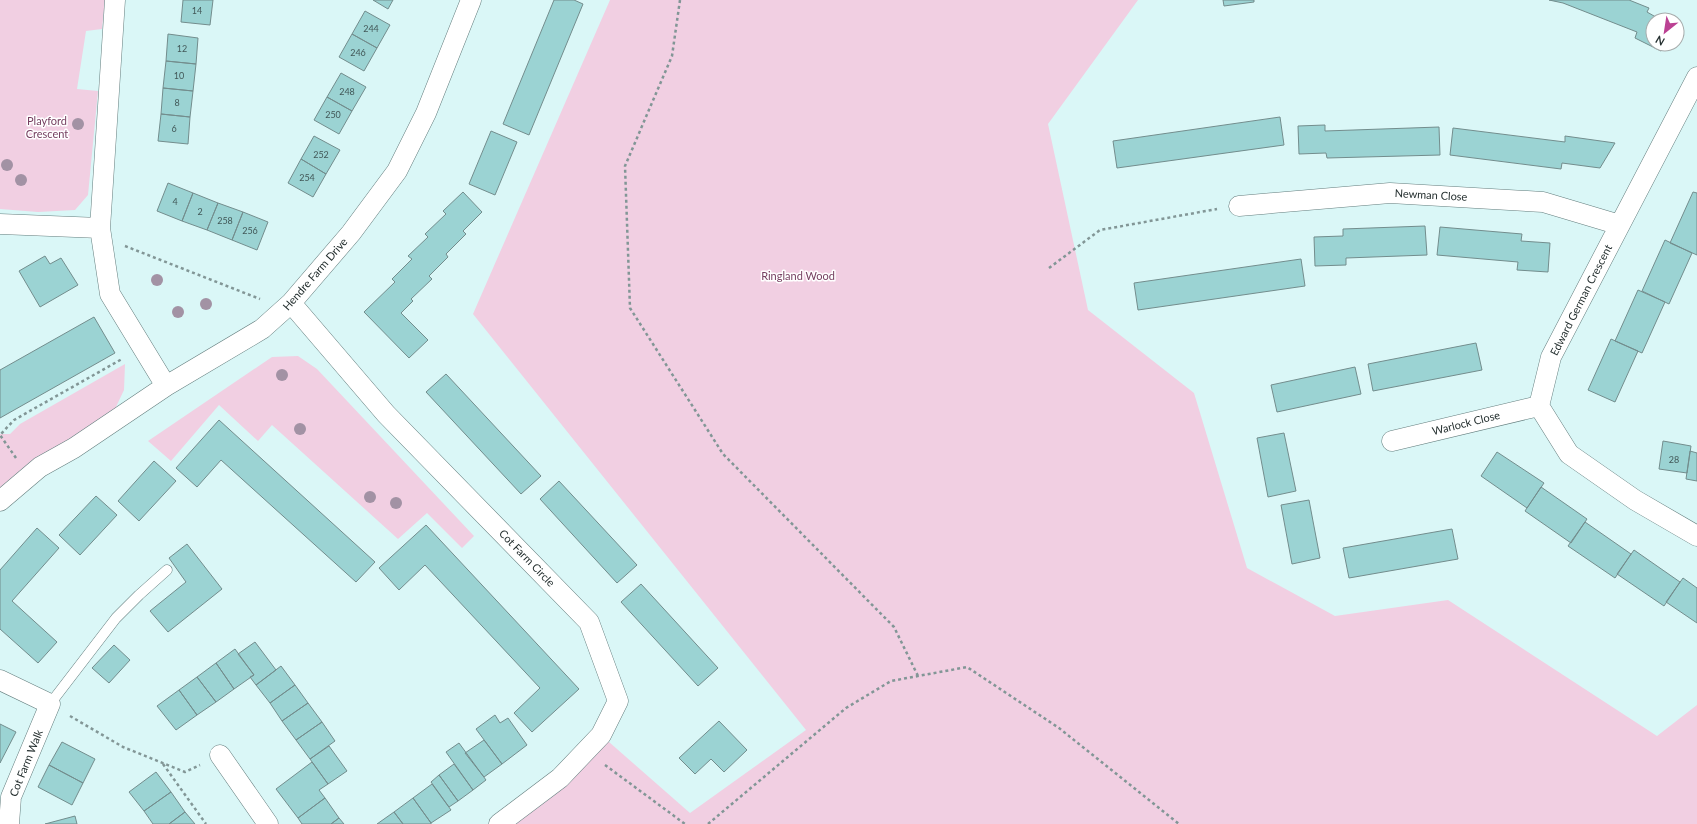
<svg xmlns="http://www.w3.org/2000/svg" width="1697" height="824" font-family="Lato,sans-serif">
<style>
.green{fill:#f1cfe2}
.building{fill:#9bd3d3;stroke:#738d8d}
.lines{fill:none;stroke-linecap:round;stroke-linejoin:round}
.service-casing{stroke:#647e7e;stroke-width:11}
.minor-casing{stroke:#647e7e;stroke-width:21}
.path{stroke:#829696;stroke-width:2.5;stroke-dasharray:3 3;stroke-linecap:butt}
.service{stroke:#fff;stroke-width:10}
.minor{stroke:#fff;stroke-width:20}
.tree{fill:#a292a4}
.labels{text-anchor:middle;stroke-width:3;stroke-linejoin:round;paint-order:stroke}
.number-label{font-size:9px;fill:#425858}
.park-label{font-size:11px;fill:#753f60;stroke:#fff}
.street-label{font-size:11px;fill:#242f2f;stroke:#fff}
</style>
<rect width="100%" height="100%" fill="#daf7f7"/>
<path class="green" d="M0,0H105L102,29L86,31L77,89L98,91L88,195L75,210L38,212L0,209Z
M610,0H1138L1048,124L1088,310L1194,393L1247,568L1335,616L1448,600L1657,736L1697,705V824H499L601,735L690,813L806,730L473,314Z
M298,356L317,369L474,536L462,548L427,513L398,539L272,425L258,441L219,405L171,461L148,441L272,357Z
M125,364L124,390L115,409L0,489V434H10L20,424Z"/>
<path class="building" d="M183,0H213L210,25L181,22Z
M373,0H393L388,9Z
M554,0H574L583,4L529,135L503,124Z
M1223,0H1254V2L1224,6Z
M1549,0H1629L1649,8L1647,12L1661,20H1653V44H1665L1661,51L1635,38L1637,32L1563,3Z
M365,11L390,25L377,48L352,34Z
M168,34L198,38L196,64L166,61Z
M352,34L377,48L364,71L339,57Z
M166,61L196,64L193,91L163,88Z
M341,73L366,87L352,111L327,97Z
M163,88L193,91L190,117L161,114Z
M327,97L352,111L339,134L314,120Z
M161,114L190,117L188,144L158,141Z
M1280,117L1284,145L1117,168L1113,141Z
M1325,125V131L1439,127L1440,155L1327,158L1326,153L1299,154L1298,126Z
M1453,128L1565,142V136L1615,143L1600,168L1562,163L1561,169L1450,155Z
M491,131L517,142L495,195L469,184Z
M314,136L340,150L326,174L301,159Z
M301,159L326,174L313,197L288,183Z
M168,183L193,193L182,221L157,211Z
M463,192L482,212L463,231L466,234L446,254L448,257L429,276L432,279L411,299L413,301L401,313L428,340L409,358L364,312L395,282L392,279L412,259L408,256L428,237L425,234L446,214L443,211Z
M1693,192L1697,193V255L1670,243Z
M193,193L218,203L207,230L182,221Z
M218,203L243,212L232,240L207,230Z
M243,212L268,222L257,250L232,240Z
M1425,226L1427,255L1346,258V265L1315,266L1314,237L1343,236V229Z
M1440,227L1522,234L1521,241L1550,243L1548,272L1517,270L1518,262L1437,255Z
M1665,240L1692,253L1669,304L1642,291Z
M45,256L50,264L61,258L78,285L40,307L19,271Z
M1301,259L1305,286L1138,310L1134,283Z
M1638,290L1665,302L1642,353L1615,341Z
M94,317L115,353L0,418V370Z
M1611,339L1638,351L1615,402L1588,390Z
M1476,343L1482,370L1373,391L1368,364Z
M1355,367L1361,394L1277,412L1271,385Z
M446,374L541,476L521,494L426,392Z
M219,420L375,562L356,582L221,460L197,487L176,468Z
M1284,433L1296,491L1268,497L1257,438Z
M1663,441L1691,446L1687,473L1659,469Z
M1690,451L1697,453V481L1686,479Z
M1497,452L1544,483L1527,508L1481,476Z
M154,461L176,481L139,521L118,501Z
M559,481L637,565L617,583L540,499Z
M1541,487L1587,519L1571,543L1525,511Z
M96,496L117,515L80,555L59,535Z
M1309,500L1320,558L1292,564L1281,505Z
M1585,522L1631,554L1615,578L1568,546Z
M426,525L579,689L532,732L514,713L540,688L425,565L399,590L379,568Z
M37,528L59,548L12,601L57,642L38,663L0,629V570Z
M1452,529L1458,559L1349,578L1343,548Z
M187,544L222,589L168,632L150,611L186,582L169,558Z
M1634,550L1680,582L1664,606L1617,574Z
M1683,578L1697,588V623L1666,602Z
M641,584L718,668L698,686L621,602Z
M255,642L276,670L256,685L250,677L254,675L238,654Z
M114,645L130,660L109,683L92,668Z
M235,649L254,675L234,689L216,663Z
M216,663L234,689L216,702L197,677Z
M281,666L295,685L270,703L256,685Z
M197,677L216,702L197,715L179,690Z
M295,685L308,703L282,721L270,703Z
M179,690L197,715L176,730L157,706Z
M308,703L322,722L296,740L282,721Z
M495,715L500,723L508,718L527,745L502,764L476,729Z
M719,721L747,750L724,772L711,759L695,774L679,758Z
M322,722L335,741L310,759L296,740Z
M0,724L16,732L0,763Z
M484,740L502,764L484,777L465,753Z
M62,742L95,759L83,783L49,765Z
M459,743L486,780L473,790L446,752Z
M329,746L347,771L328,784L310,759Z
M312,762L328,784L319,790L325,798L298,818L276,789Z
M454,764L473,790L458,801L439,775Z
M49,765L83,783L72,805L38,787Z
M156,772L171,792L144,811L129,792Z
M439,775L458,801L449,807L431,782Z
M432,784L451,810L431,823L413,798Z
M171,792L185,812L169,824H153L144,811Z
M325,798L339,818L331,824H302L298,818Z
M413,798L431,823V824H403L394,812Z
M185,812L195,824H169Z
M394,812L403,824H377Z
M75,816L77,824H45Z
M339,818L344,824H331Z"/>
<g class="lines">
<defs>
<path id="service" d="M50,704L116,618L139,595L167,570"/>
<path id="minor" d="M115,0L100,228L110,294L166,386
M1697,77L1551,357L1539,406L1569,454L1635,500L1697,536
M1239,206L1390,193L1543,202L1620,225
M0,224L100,228
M291,303L386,414L589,622L618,701L601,735L560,778L499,824
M1392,441L1539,406
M0,501L40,467L74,448L166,386L262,329L291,303L351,233L397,171L426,113L471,0
M0,680L50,704L11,797L9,824
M220,755L268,824"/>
</defs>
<use href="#service" class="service-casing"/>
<use href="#minor" class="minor-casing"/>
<path class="path" d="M680,0L672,56L625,166L630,308L723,454L894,627L918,676
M125,246L260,299
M1049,268L1100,230L1217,209
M16,458L0,435L14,420L122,359
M70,716L123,747L185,772L200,765
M163,764L206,824
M605,765L685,824
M708,824L846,708L891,681L967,667L1059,728L1179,824"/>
<use href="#service" class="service"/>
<use href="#minor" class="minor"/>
</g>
<g class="tree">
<circle cx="78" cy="124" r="6"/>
<circle cx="7" cy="165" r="6"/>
<circle cx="21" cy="180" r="6"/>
<circle cx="157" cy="280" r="6"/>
<circle cx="206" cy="304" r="6"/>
<circle cx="178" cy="312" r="6"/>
<circle cx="282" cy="375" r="6"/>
<circle cx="300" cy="429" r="6"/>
<circle cx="370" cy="497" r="6"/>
<circle cx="396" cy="503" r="6"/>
</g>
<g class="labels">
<g class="number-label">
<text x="197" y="14">14</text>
<text x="371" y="32">244</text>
<text x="182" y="52">12</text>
<text x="358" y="56">246</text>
<text x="179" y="79">10</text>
<text x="347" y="95">248</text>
<text x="177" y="106">8</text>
<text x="333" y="118">250</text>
<text x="174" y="132">6</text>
<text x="321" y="158">252</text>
<text x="307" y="181">254</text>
<text x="175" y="205">4</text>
<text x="200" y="215">2</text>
<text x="225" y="224">258</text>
<text x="250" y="234">256</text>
<text x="1674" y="463">28</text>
</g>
<g class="park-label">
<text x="47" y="125">Playford<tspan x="47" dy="13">Crescent</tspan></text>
<text x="798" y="280">Ringland Wood</text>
</g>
<g class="street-label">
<text transform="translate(1431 195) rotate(3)" y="4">Newman Close</text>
<text transform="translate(315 274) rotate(-49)" y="4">Hendre Farm Drive</text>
<text transform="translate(1581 300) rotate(-63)" y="4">Edward German Crescent</text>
<text transform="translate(1466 423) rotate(-14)" y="4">Warlock Close</text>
<text transform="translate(527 558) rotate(46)" y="4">Cot Farm Circle</text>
<text transform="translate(26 763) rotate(-68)" y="4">Cot Farm Walk</text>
</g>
</g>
<g transform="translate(1665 32) rotate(210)"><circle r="19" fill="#ffffff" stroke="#a7acac"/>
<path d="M0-3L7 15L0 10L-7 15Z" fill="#bb4193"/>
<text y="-6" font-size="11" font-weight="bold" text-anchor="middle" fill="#242f2f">N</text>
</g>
</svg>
